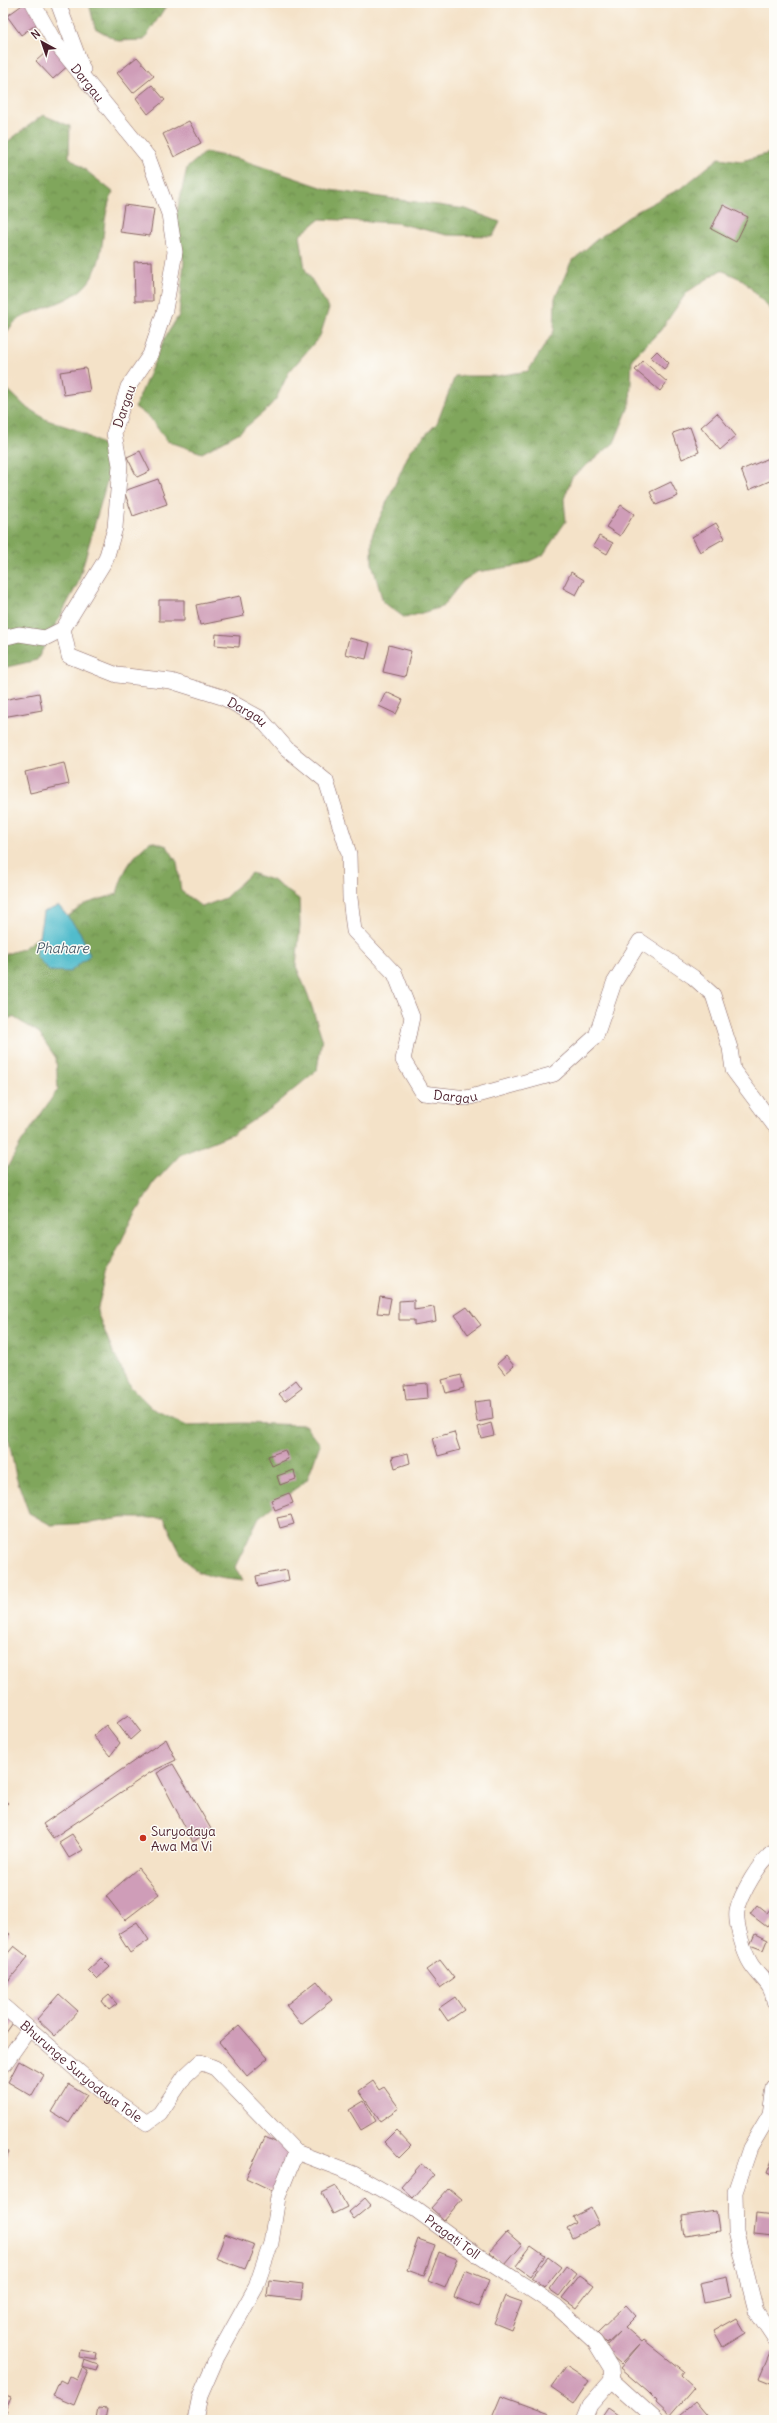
<svg xmlns="http://www.w3.org/2000/svg" width="777" height="2423" font-family="Delius,sans-serif">
<style>
.forest{fill:url(#forest-crowns);stroke:#656244}
.water{fill:#51bccc;stroke:#4e6e7c}
.building{fill:#cf9db8}
.lines{fill:none;stroke-linecap:round;stroke-linejoin:round}
.minor-casing{stroke:#866362;stroke-width:16}
.minor{stroke:#fff;stroke-width:15}
.poi-dot{fill:#c8321e;stroke:#fdfcf7;stroke-width:1.5}
.labels{text-anchor:middle;stroke-width:3;stroke-linejoin:round;paint-order:stroke}
.street-label{font-size:13px;fill:#4a1f2b;stroke:#fdfcf7}
.poi-label{font-size:13px;fill:#4a1f2b;stroke:#fdfcf7;text-anchor:start}
.water-label{font-size:14px;font-style:italic;fill:#4d5e6b;stroke:#fdfcf7}
</style>
<defs>
<pattern id="forest-crowns" width="20" height="18" patternUnits="userSpaceOnUse"><rect width="20" height="18" fill="#80a65c"/><path d="M2 6a3 3 0 1 1 6 0M12 15a3 3 0 1 1 6 0" fill="none" stroke="#6b874c"/></pattern>
</defs>
<rect width="100%" height="100%" fill="#fdfcf7"/>
<filter id="ink" filterUnits="userSpaceOnUse"><feTurbulence type="fractalNoise" baseFrequency=".025" numOctaves="2"/><feDisplacementMap in="SourceGraphic" scale="8" xChannelSelector="R" yChannelSelector="G"/><feConvolveMatrix kernelMatrix="1 2 1 2 8 2 1 2 1" color-interpolation-filters="sRGB"/></filter>
<filter id="wash" filterUnits="userSpaceOnUse"><feTurbulence type="fractalNoise" baseFrequency=".012" numOctaves="4" result="noise"/><feDisplacementMap in="SourceGraphic" scale="16" xChannelSelector="R" yChannelSelector="G"/><feGaussianBlur stdDeviation="0.9" result="paint"/><feColorMatrix in="noise" values="0 0 0 0 0 0 0 0 0 0 0 0 0 0 0 0 0 1.4 0 .05"/><feComposite in="paint" operator="in"/></filter>
<g filter="url(#wash)">
<rect width="100%" height="100%" fill="#f4e2c8"/>
<path class="forest" d="M89,3H168L144,40L118,41L95,28Z
M43,115L70,126L69,157L113,192C100,219 107,250 93,275C78,304 40,305 16,321C11,325 7,333 3,338V145Z
M205,152L239,159L330,190L466,209L500,222L493,236L447,235L397,223L320,219L300,235L305,269L329,308L320,336L289,372L276,399L265,411L240,432L202,453L167,441L150,418L135,407L164,339L179,315L184,261L172,233L187,168Z
M774,152V313L743,280L721,270L687,292L660,331L632,359L630,404L614,443L572,477L564,499L566,521L543,555L521,565L477,572L463,581L442,607L405,618L383,602L372,563V535L410,451L437,423L455,376H497L528,371L554,331L555,298L571,262L596,240L634,213L683,187L719,158L741,161Z
M3,385L26,407L47,420L77,430L105,446L109,474L78,583L37,660L3,668Z
M151,841L167,846L177,862L181,891L202,907L225,898L251,873L272,880L299,899L300,926L296,966L308,995L322,1038L317,1070L273,1107L234,1133L180,1155L154,1183L126,1231L106,1274L97,1312L113,1352L131,1387L152,1408L187,1425L244,1423L305,1425L320,1444L307,1480L259,1517L235,1567L242,1581C227,1579 206,1578 194,1569C179,1557 172,1534 164,1518H122L91,1523L51,1525L29,1513L16,1477L9,1441L3,1433V1175L21,1143L58,1089L56,1058L38,1032L13,1017L3,1020V955L22,949L85,904L117,894C124,868 131,858 151,841Z"/>
<path class="water" d="M59,906L80,932L90,955L70,972L49,971L36,956L43,912Z"/>
<g id="blocks">
<path class="building" d="M25,3H28L41,21L21,35L7,16Z
M53,46L70,64L53,79L36,61Z
M137,57L154,76L133,93L117,73Z
M152,85L165,100L148,114L136,98Z
M189,121L201,143L174,157L163,134Z
M124,205L154,209L150,236L120,232Z
M723,205L748,217L736,242L711,229Z
M152,261L153,301H135L134,262Z
M657,351L669,363L664,369L651,357Z
M643,361L667,382L660,391L635,370Z
M86,368L90,391L64,395L60,372Z
M717,413L736,436L720,450L701,427Z
M690,427L699,452L682,459L673,433Z
M140,451L150,471L137,477L127,457Z
M774,456V479L749,490L741,470Z
M158,479L167,504L133,516L124,491Z
M671,482L678,496L656,505L650,492Z
M621,505L634,514L620,536L606,527Z
M716,523L725,538L700,552L692,537Z
M599,536L613,543L607,554L593,546Z
M571,572L584,580L576,595L563,588Z
M240,596L244,616L200,625L196,605Z
M159,600H184V621H159Z
M216,634L240,636L239,647L215,645Z
M349,638L370,643L366,659L345,654Z
M389,645L411,651L405,677L383,672Z
M386,692L403,700L396,714L379,706Z
M39,693L42,710L3,717V700Z
M64,763L69,784L30,793L25,772Z
M380,1296L391,1298L388,1314L377,1313Z
M414,1300V1310L434,1307L436,1321L414,1325V1320H399V1301Z
M467,1307L481,1325L468,1334L455,1315Z
M506,1356L514,1366L505,1374L497,1364Z
M461,1375L464,1388L446,1393L442,1380Z
M296,1380L302,1388L285,1401L279,1394Z
M427,1383L428,1398L406,1400L404,1385Z
M491,1400L493,1419L477,1422L474,1402Z
M491,1423L494,1435L481,1438L478,1427Z
M454,1432L460,1450L438,1456L433,1438Z
M285,1450L288,1459L272,1466L268,1456Z
M408,1453L410,1463L395,1468L392,1457Z
M294,1470L296,1479L280,1485L277,1476Z
M289,1493L293,1503L275,1510L271,1500Z
M291,1515L294,1524L280,1528L277,1518Z
M287,1570L289,1580L258,1587L256,1576Z
M128,1715L140,1731L130,1740L117,1723Z
M106,1725L120,1743L110,1756L93,1736Z
M166,1739L176,1760L151,1772L53,1838L43,1824Z
M173,1764L211,1829L193,1842L157,1773Z
M3,1798L8,1803L3,1808Z
M72,1834L83,1850L69,1858L59,1842Z
M138,1868L159,1894L125,1920L106,1896Z
M757,1905L767,1913L770,1909L774,1913V1918L767,1927L750,1914Z
M137,1922L149,1940L130,1953L118,1934Z
M3,1928L10,1934L3,1942Z
M755,1934L767,1940L763,1950L750,1945Z
M14,1946L28,1957L5,1985L3,1983V1959Z
M101,1958L110,1967L97,1979L88,1970Z
M774,1959V1977L769,1975Z
M440,1960L454,1978L440,1988L426,1970Z
M317,1981L332,2000L301,2024L286,2005Z
M59,1994L78,2011L55,2036L37,2019Z
M109,1995L117,2004L109,2010L102,2001Z
M455,1997L464,2010L448,2021L439,2008Z
M3,2012L15,2020L3,2037Z
M239,2025L268,2058L247,2076L219,2042Z
M19,2061L44,2075L32,2096L8,2082Z
M373,2081L379,2090L384,2087L399,2108L380,2121L359,2091Z
M69,2084L87,2095L69,2123L52,2112Z
M364,2101L376,2121L361,2130L349,2110Z
M396,2130L411,2146L399,2158L384,2142Z
M265,2137L292,2150L273,2191L246,2178Z
M3,2149L9,2152L3,2163Z
M774,2155V2176L767,2173Z
M421,2164L434,2175L413,2198L401,2187Z
M336,2186L347,2207L333,2214L322,2193Z
M449,2188L462,2199L444,2220L431,2208Z
M365,2198L371,2205L354,2219L349,2212Z
M591,2208L599,2224L572,2238L567,2228L576,2223L573,2217Z
M716,2211L719,2231L685,2236L682,2216Z
M756,2214L774,2216V2236L754,2234Z
M507,2232L522,2245L505,2265L489,2252Z
M225,2234L255,2245L245,2269L216,2258Z
M418,2239L435,2245L424,2276L407,2270Z
M531,2246L545,2256L530,2276L516,2266Z
M439,2252L457,2259L445,2288L428,2281Z
M548,2257L561,2267L544,2288L531,2278Z
M566,2266L576,2274L559,2296L549,2289Z
M465,2270L489,2280L478,2307L454,2297Z
M580,2275L594,2285L576,2308L562,2298Z
M727,2277L731,2297L704,2303L700,2283Z
M269,2280L303,2284L301,2300L267,2296Z
M505,2296L522,2302L511,2330L494,2323Z
M626,2305L636,2316L625,2327L642,2342L644,2340L683,2371L680,2375L694,2388L670,2416L656,2403L657,2401L648,2392L620,2368L640,2344L621,2364L604,2349L620,2332L607,2344L597,2333Z
M737,2318L746,2333L723,2347L714,2331Z
M80,2350L97,2353L96,2360L79,2357Z
M770,2352L774,2353V2384L759,2378Z
M84,2360L98,2365L96,2371L82,2367Z
M566,2366L589,2381L574,2403L551,2387Z
M82,2368L88,2371L74,2405L53,2396L60,2380L66,2383L69,2376L77,2380Z
M3,2394L11,2397L6,2408L3,2406Z
M501,2396L550,2414L548,2420H491Z
M695,2402L709,2419L674,2420Z
M98,2408L107,2409L105,2420H96Z
M608,2408L618,2415L615,2420H600Z
M3,2410L7,2411L4,2418L10,2420H3Z
M47,2417L57,2420H46Z"/>
</g>
</g>
<g filter="url(#ink)">
<use href="#blocks" fill-opacity="0" stroke="#866362" stroke-width="1"/>
<g class="lines">
<defs>
<g id="minor">
<path id="s1" d="M33,3L54,41L148,157L169,214L175,252L165,310L150,355L128,387L114,433L120,465L115,528L106,559L63,629L69,656L117,675L171,681L222,697L260,718L287,749L326,781L349,854L350,898L354,931L395,974L412,1017L403,1060L423,1093L467,1098L554,1074L596,1036L614,983L640,941L693,977L713,995L730,1048L733,1070L774,1125"/>
<path d="M58,3L83,70"/>
<path d="M3,638L19,634L45,638L63,629"/>
<path d="M774,1852C760,1860 741,1894 737,1911C735,1923 744,1953 751,1964C760,1978 772,1983 774,2001"/>
<path id="s2" d="M3,2006L100,2090L147,2123L160,2113L185,2076L200,2062L215,2068L296,2152L354,2174L412,2207L479,2256L556,2306L595,2342L611,2368L612,2380L656,2420"/>
<path d="M3,2066L29,2029"/>
<path d="M774,2087L770,2114L750,2148L735,2192L736,2232L756,2311L774,2338"/>
<path d="M195,2420L200,2396L217,2357L256,2287L271,2243L278,2197L296,2152"/>
<path d="M584,2420L590,2405L612,2380"/>
</g>
</defs>
<use href="#minor" class="minor-casing"/>
<use href="#minor" class="minor"/>
</g>
</g>
<circle class="poi-dot" cx="143" cy="1838" r="4"/>
<g class="labels">
<g class="street-label">
<text dy="5" stroke="none"><textPath href="#s1" startOffset="97">Dargau</textPath></text>
<text transform="translate(124 406) rotate(-71)" y="5">Dargau</text>
<text dy="5" stroke="none"><textPath href="#s1" startOffset="912">Dargau</textPath></text>
<text dy="5" stroke="none"><textPath href="#s1" startOffset="1392">Dargau</textPath></text>
<text dy="5" stroke="none"><textPath href="#s2" startOffset="102">Bhurunge Suryodaya Tole</textPath></text>
<text dy="5" stroke="none"><textPath href="#s2" startOffset="579">Pragati Toll</textPath></text>
</g>
<g class="poi-label">
<text x="151" y="1836">Suryodaya<tspan x="151" dy="15">Awa Ma Vi</tspan></text>
</g>
<g class="water-label">
<text x="62" y="953">Phahare</text>
</g>
</g>
<rect width="777" height="2423" fill="none" stroke="#fdfcf7" stroke-width="16"/>
<g transform="translate(42 42) rotate(320)" stroke="#fdfcf7" stroke-width="3" paint-order="stroke">
<path d="M0-3L7 15L0 10L-7 15Z" fill="#4a1f2b"/>
<text y="-6" font-size="11" font-weight="bold" text-anchor="middle" fill="#4a1f2b">N</text>
</g>
</svg>
